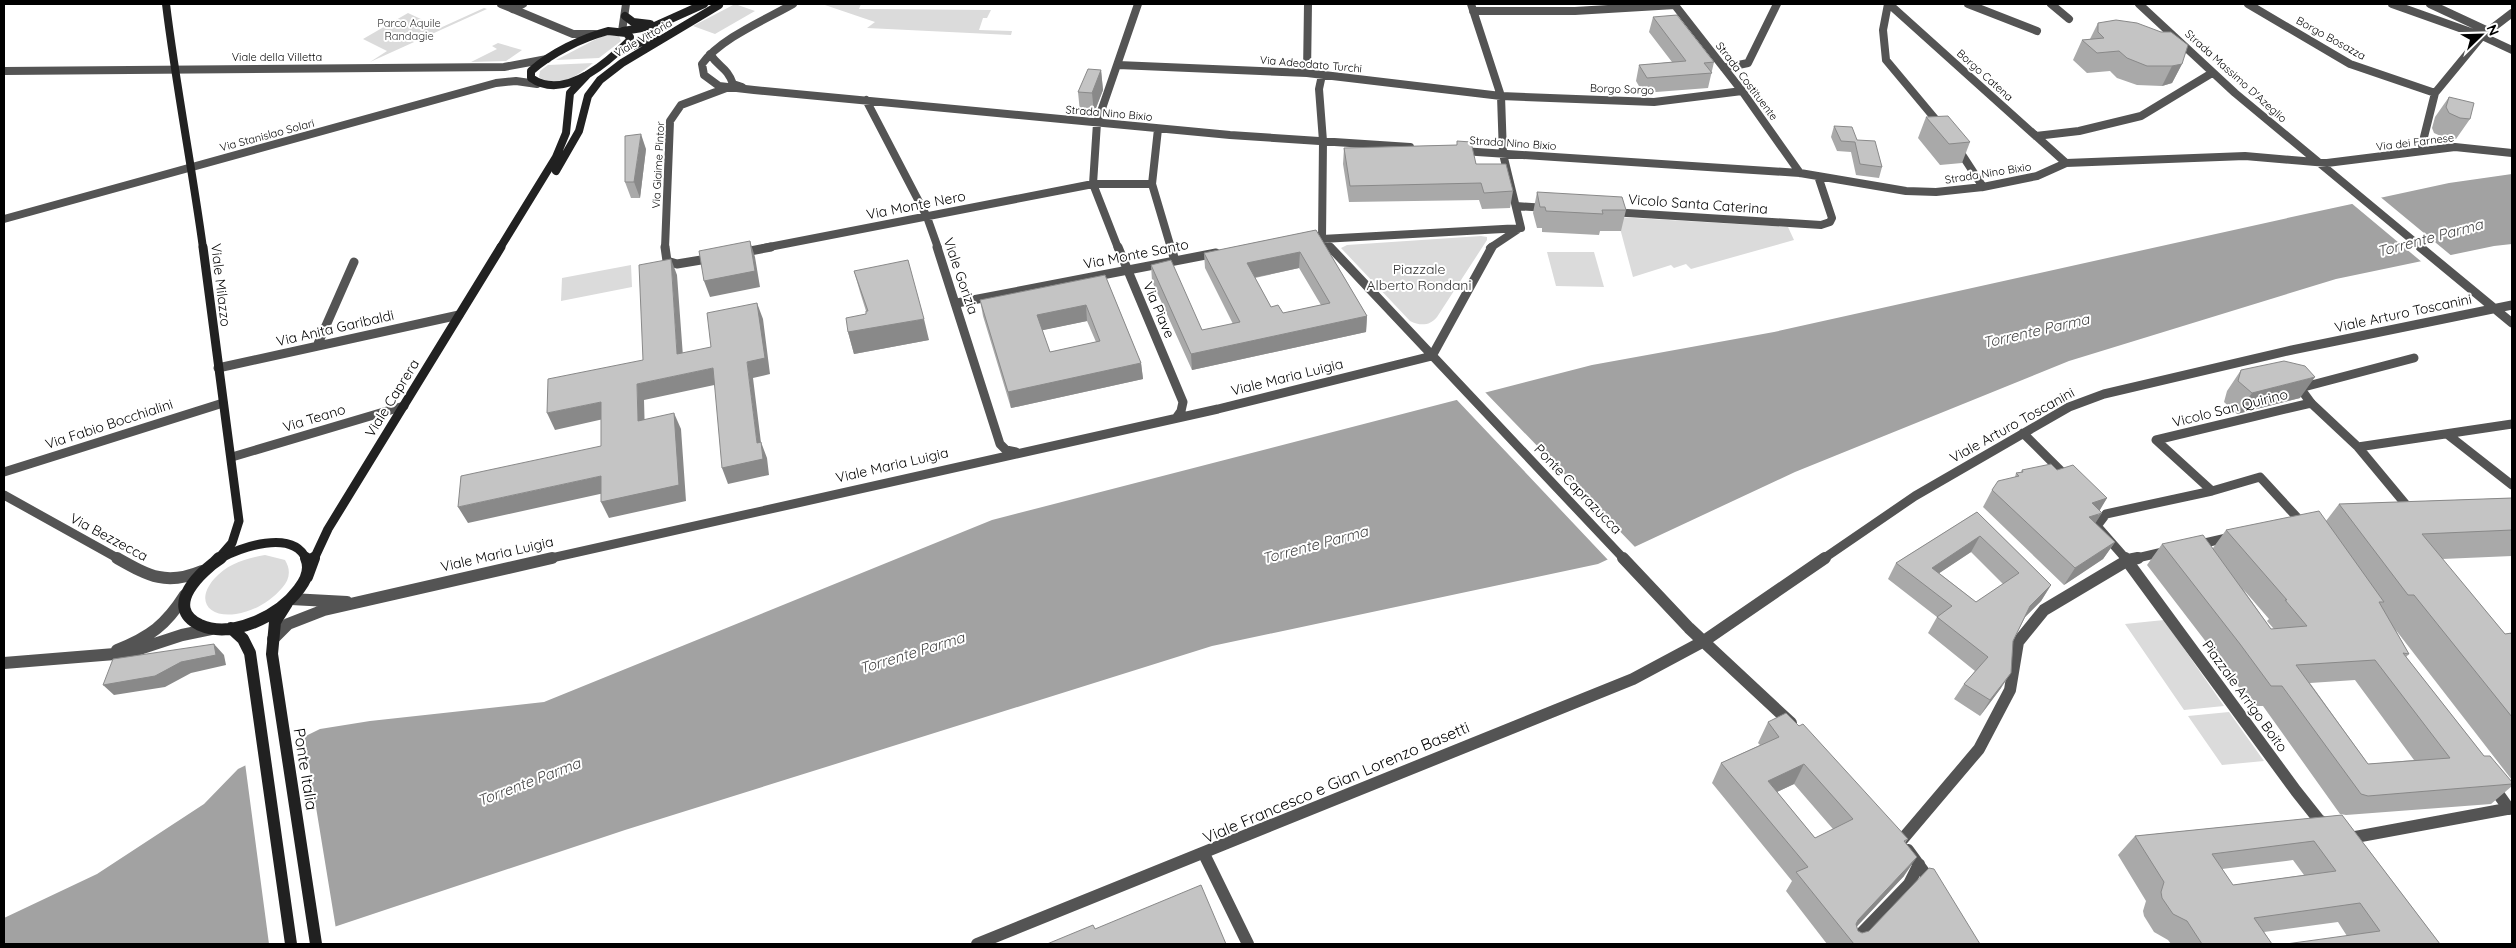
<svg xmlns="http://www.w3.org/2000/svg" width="2516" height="948" font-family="Quicksand,sans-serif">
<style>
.green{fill:#dbdbdb}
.water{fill:#a2a2a2}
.pier{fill:#fff}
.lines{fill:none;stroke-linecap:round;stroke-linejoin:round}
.pedestrian-far1{stroke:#545454;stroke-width:8}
.pedestrian{stroke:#545454;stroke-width:9}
.minor-far2{stroke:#545454;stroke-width:8}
.minor-far1{stroke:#545454;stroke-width:9}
.minor{stroke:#545454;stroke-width:12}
.tertiary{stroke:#545454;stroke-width:8}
.secondary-far2{stroke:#212121;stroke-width:8}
.secondary-far1{stroke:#212121;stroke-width:9}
.secondary{stroke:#212121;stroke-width:12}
.wall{fill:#a9a9a9;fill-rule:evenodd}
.shaded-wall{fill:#898989}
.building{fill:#c4c4c4;stroke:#898989;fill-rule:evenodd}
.labels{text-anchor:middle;stroke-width:4;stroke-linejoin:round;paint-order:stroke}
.far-park-label{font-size:11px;fill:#323232;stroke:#fff}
.far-street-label{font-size:11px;fill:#000;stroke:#fff}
.street-label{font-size:14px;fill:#000;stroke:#fff}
.park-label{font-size:14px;fill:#323232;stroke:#fff}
.water-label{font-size:15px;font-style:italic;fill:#434343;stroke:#fff}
.near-street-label{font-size:16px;fill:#000;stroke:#fff}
</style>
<rect width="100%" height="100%" fill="#fff"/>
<path class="green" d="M735,4L755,11L715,34L693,26Z
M822,4H861L859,9L991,10L987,18H983L979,30L1012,31L1011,35L867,28L875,22Z
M484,8L487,9L370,62L387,51L363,39L408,13L440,28Z
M609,35L619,36L621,41L599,58L556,60L600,37Z
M498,43L522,50L506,61L471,62L497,49L492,46Z
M593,63C580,74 557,91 539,77L540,71L548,65Z
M1617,217L1788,227L1794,240L1691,269L1686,264L1674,268L1671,265L1633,277Z
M1481,236L1487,237V240L1437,317C1430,326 1420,326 1410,321L1341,248L1347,245Z
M1547,252H1594L1604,287L1556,286Z
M631,265L632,287L561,301L562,278Z
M265,555L285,560C291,570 290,579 282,588C270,602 254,611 236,614C209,618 195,601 214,579C227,564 246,558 265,555Z
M2164,620L2224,706L2184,710L2125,624Z
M2229,712L2264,761L2222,765L2188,716Z"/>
<path class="water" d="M2512,174V244L2494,246L2336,279L2069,361L1795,472L1598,564L1212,646L625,830L283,944H4V918L97,874L204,804L238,769L320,729L370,721L544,702L992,520L1592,365L1774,332L2310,213L2449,183Z"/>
<path class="pier" d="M2378,195L2453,257L2423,263L2350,202Z
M1484,391L1636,548L1609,561L1456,399Z
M304,734L336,929L291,944H269L245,763Z"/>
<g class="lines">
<path class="pedestrian-far1" d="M1968,4L2037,31"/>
<path class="pedestrian" d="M2311,403L2300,388L2414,358"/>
<path class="minor-far2" d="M793,4C765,20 721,38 702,64L704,75L719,86L754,90L1230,135L1410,147
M1471,4L1501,96L1503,154L1521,228
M1674,4L1742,91L1800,173
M1888,4L1883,30L1886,60L1942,127
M1889,4L2066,163
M2051,4L2069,19
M2139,4L2235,93L2422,248
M2248,4L2350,64L2435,93
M2392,4L2482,36L2512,50
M2430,4L2488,31
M513,9L523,4
M1473,11H1575L1675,5
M710,54C719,68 727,67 733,84L742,87
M1118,65L1307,73L1501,96L1654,102L1742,91
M1724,68L1748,63L1777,4
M1307,73L1308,4
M866,100L927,217L938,248
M1158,129L1152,184L1171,248
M2036,136L2079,131L2141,116L2212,73
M1957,147L1983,187
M1462,151L1800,173L1906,191L1936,192L1983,187L2037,176L2066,163L2245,156L2327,163L2455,147L2512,153
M2423,151L2422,145L2435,93L2482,36L2512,13
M1516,206L1547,208
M1611,212L1821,225L1830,222L1832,218L1818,176
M1315,240L1322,239L1323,141L1319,89L1322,75
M665,248L670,121L681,105L729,87
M764,248L1093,184H1152
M1118,248L1093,184L1097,123L1138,4
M1331,248L1322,239L1521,228
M1490,248L1520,228"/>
<path class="minor-far1" d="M665,247L667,261L677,264L713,258
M937,247L1000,444L1006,450L1016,452
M1118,247L1183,402L1181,411L1176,418
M1171,247L1175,261
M1330,247L1624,559
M2420,247L2512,323
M740,253L771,247
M957,303L1216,253
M317,346L354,262
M1432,356L1492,247
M218,368L459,315
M2023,433L2068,478
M2447,434L2512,485
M2156,440L2311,403L2358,447L2412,512
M2156,440L2212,491
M2358,447L2512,424
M232,457L404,406
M4,472L223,403
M4,495L119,559
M2196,545L2231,537
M547,559L1218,409L1432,356
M1823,559L1915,496L2069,407L2104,394L2292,350L2512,305
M2126,559L2097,526L2106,514L2212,491L2260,477L2305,526
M2133,559L2167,551"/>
<path class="minor" d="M117,558C149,576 166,586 202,571
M1623,558L1689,628L1791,723
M2125,558L2296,791L2319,820L2328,825
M291,599L347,602
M273,639L288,624L324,610L552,558
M117,650C150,637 166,625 185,595
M4,663L127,653L182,635L211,629
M2492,785L2509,809
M2350,838L2512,808
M1901,841L1979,749L2010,690L2018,642L2044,610L2128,560L2138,558
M1908,850L1932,883
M1204,854L1248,944
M977,944L1633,679L1704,641L1825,558
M1851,944L1909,884L1919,864"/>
<path class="tertiary" d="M501,4L573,34H595
M622,31L626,4
M4,71L504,67L547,59
M4,219L496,83L516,81L537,84"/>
<path class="secondary-far2" d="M166,4C176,86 192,167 203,248
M625,16L633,22L650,24
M608,31L626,33L630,37L629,41C606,64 564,101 531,78V71C551,53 582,38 608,31Z
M623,31L655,26L704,4
M621,51L655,36
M556,171L579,131L588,96L600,80L622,63L719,5
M500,248L556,157L566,133L570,93L587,75"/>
<path class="secondary-far1" d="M203,247L239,521L232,543L218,559
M219,559C240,547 293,529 306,559
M314,559L328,529L501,247"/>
<path class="secondary" d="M221,558C202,570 162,607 200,625C232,639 279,616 299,589C306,580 311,569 306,558
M214,563L219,558
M307,577L314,558
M287,603L275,622L272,654L316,944
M231,628L243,639L250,653L291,944"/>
</g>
<path class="wall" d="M1653,17L1714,62L1708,88L1643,93L1636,81L1639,65L1672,62L1649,32Z
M2098,23L2182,64L2172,83L2162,86L2137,85L2117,78L2110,71L2087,73L2073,60L2082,40L2090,39Z
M1101,70L1103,90L1094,113L1080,112L1078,92Z
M2449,97L2470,119L2456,139L2445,138L2434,133L2432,128L2435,117Z
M1926,117L1970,142L1962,163L1940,165L1918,138Z
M1834,126L1857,140L1882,167L1879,178L1856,175L1851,152L1837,151L1831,137Z
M1457,141L1476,164L1513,191L1510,208L1482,209L1479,200L1349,202L1343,164L1344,148L1457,145Z
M646,149L640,198H631L625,182Z
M1537,192L1626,210L1621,231H1600L1599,235L1542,232V228H1537L1533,213Z
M1316,230L1367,316L1366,332L1192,370L1152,281L1151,265L1202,330L1233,324L1205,268L1204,253ZM1299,268L1321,305L1283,313L1271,307L1255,278Z
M854,271L929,340L854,354L848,332L866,314V311L860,292Z
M1105,275L1141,363L1143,379L1011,408L983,316L980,300ZM1087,321L1096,342L1050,352L1042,330Z
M2241,370L2300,398L2237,414L2224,402L2227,391Z
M2022,470H2057L2107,498L2099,510L2095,523L2115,542L2103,559L2064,585L1983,507L1992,490L2015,477L2016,473L2021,472Z
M2512,498V556L2442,559L2505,634L2512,633V780L2395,629L2409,654L2406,657L2484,756L2512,782V786L2491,804L2346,815L2340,814L2263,706H2252L2223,664L2147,565L2162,544L2213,548L2226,530L2326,521L2339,504ZM2243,589L2269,619L2267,621L2274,629H2271ZM2355,680L2414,760L2368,764L2310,683Z
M1977,512L2051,585L2041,601L2025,617L2013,641L2001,688L1980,716L1954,699L1964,684L1975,671L1928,633L1937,617L1888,579L1896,563ZM1971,552L2003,584L1976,602L1939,573Z
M1768,722L1908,839L1905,843L1904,876L1856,927L1858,931L1862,933L1980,944H1827L1786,891L1792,881L1712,783L1721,763L1760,745L1758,743ZM1794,784L1833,829L1815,838L1777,792Z
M2342,815L2440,944L2347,936L2338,922L2264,932L2272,944H2171L2168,940L2154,932L2144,916L2143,911L2146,901L2118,855L2135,836ZM2293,860L2304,875L2233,885L2222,869Z"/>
<path class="shaded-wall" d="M2182,64L2172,83L2162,86L2172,66Z
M1101,70L1103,90L1094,113L1092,93Z
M641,134L646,149L640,198L634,182Z
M750,241L755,257L760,287L710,297L704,281Z
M1300,252L1299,268L1247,279V263Z
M671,259L677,275L684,370L677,354Z
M757,303L763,319L770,374L753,378L763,459L761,442L767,458L769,475L728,484L722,468L757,443L747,362Z
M1086,305L1087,321L1039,331L1037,315Z
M1367,316L1366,332L1192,370L1191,354Z
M924,319L929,340L854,354L848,332Z
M1141,363L1143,379L1011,408L1008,392Z
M713,368L719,384L644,400L645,437L638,421L637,384Z
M2315,377L2300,398L2237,414L2252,393Z
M601,402L608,418L555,430L547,413Z
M674,413L681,429L686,501L609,518L601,502Z
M601,476L609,492L468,523L458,507Z
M2107,498L2097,515L2102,513L2091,530L2081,520L2092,503Z
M1980,536L1971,552L1923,584L1932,568Z
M2115,542L2103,559L2064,585L2075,568Z
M2051,585L2041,601L2020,622L2030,606Z
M214,644L224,655L226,665L191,673L165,687L114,695L103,685Z
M2011,673L2001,688L1980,716L1990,700Z
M1804,764L1794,784L1758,801L1768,781Z
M1917,857L1904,876L1848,936L1858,920Z"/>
<path class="building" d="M1677,15L1714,62L1704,63L1712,73L1647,78L1639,65L1686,61L1653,17Z
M2116,20L2137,23L2161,32H2171L2188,45L2182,64L2172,66H2147L2127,58L2119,51L2097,53L2082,40L2104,38L2098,32V23Z
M1088,69L1101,70L1092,93L1078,92Z
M2449,97L2474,103L2470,119L2460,118L2449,113L2446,107Z
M1948,116L1970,142L1949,144L1926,117Z
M1834,126L1852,127L1857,140L1875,141L1882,167L1860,164L1855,142L1841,141Z
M641,134L634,182H625V136Z
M1457,141L1471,142L1476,164H1506L1513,191L1484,193L1481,183L1350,186L1344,148L1457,145Z
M1537,192L1622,197L1626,210H1602L1603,214L1546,211L1545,207H1540Z
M1316,230L1367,316L1191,354L1151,265L1171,260L1202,330L1240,322L1204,253ZM1300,252L1330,303L1283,313L1278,305L1271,307L1247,263Z
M750,241L755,271L704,281L699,251Z
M671,259L677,354L711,347L707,313L757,303L765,358L747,362L757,443L761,442L763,459L722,468L713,368L637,384L638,421L674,413L679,485L601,502V476L458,507L461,476L601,446V402L547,413L548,379L643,360L639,265Z
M908,260L924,319L848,332L846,318L866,314V311H868L854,271Z
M1105,275L1141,363L1008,392L980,300ZM1086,305L1100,341L1050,352L1037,315Z
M2284,361L2305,366L2315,377L2252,393L2238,381L2241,370Z
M2051,464L2057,470L2073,465L2107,498L2092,503L2102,513L2089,517L2115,542L2075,568L1992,490L1998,481L2019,476L2016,473L2023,472L2022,470Z
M2512,498V530L2422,534L2505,634L2512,633V717L2414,595H2408L2339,504Z
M2319,511L2384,602H2379L2409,654L2403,653L2484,756H2490L2512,782V784L2368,796L2361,794L2282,686H2271L2240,644L2162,544L2203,535L2271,629L2307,626L2285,600H2287L2226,530ZM2375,660L2450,758L2368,764L2296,665Z
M1977,512L2051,585L2030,606L2013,641L2011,673L1990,700L1964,684L1988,657L1937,617L1952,606L1896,563ZM1980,536L2019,573L1976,602L1932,568Z
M214,644L216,655L181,662L155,676L103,685L113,659Z
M1786,713L1799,726L1803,724L1908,839L1904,841L1917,857L1858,920L1856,924L1858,931L1862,933L1869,931L1929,868L1934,869L1980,944H1854L1796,872L1808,867L1721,763L1779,737L1768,722ZM1804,764L1853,819L1815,838L1768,781Z
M2342,815L2440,944H2286L2380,931L2360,903L2254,918L2272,944H2202L2187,921L2173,914L2162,898L2161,892L2164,882L2135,836ZM2314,841L2336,871L2233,885L2212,854Z
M1201,885L1226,944H1047L1093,925L1095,929Z"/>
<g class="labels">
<g class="far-park-label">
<text x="409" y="27">Parco Aquile<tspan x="409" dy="13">Randagie</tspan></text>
</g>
<g class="far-street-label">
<text transform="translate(643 38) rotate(-30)" y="4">Viale Vittoria</text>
<text transform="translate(2331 38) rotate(29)" y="4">Borgo Bosazza</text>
<text x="277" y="61">Viale della Villetta</text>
<text transform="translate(1311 64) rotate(5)" y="4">Via Adeodato Turchi</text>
<text transform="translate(1985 75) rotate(42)" y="4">Borgo Catena</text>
<text transform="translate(2236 76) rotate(42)" y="4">Strada Massimo D'Azeglio</text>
<text transform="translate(1747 81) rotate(53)" y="4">Strada Costituente</text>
<text transform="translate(1622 89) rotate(2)" y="4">Borgo Sorgo</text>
<text transform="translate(1109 113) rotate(5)" y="4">Strada Nino Bixio</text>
<text transform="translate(267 135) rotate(-15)" y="4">Via Stanislao Solari</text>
<text transform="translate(2415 142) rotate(-7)" y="4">Via dei Farnese</text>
<text transform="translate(1513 143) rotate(4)" y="4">Strada Nino Bixio</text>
<text transform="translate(658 165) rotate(-87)" y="4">Via Giaime Pintor</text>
<text transform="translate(1988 173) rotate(-9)" y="4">Strada Nino Bixio</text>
</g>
<g class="street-label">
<text transform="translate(1698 204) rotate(4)" y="5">Vicolo Santa Caterina</text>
<text transform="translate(916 205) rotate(-11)" y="5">Via Monte Nero</text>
<text transform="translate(1136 254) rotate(-11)" y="5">Via Monte Santo</text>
<text transform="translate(961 276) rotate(71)" y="5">Viale Gorizia</text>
<text transform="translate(221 285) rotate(83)" y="5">Viale Milazzo</text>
<text transform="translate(1159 310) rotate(67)" y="5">Via Piave</text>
<text transform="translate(2403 313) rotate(-12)" y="5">Viale Arturo Toscanini</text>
<text transform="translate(335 328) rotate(-13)" y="5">Via Anita Garibaldi</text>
<text transform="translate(1287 377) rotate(-14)" y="5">Viale Maria Luigia</text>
<text transform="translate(392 398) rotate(-58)" y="5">Viale Caprera</text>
<text transform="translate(2230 408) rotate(-14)" y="5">Vicolo San Quirino</text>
<text transform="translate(314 418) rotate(-17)" y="5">Via Teano</text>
<text transform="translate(109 424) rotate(-18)" y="5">Via Fabio Bocchialini</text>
<text transform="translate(2012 425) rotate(-29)" y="5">Viale Arturo Toscanini</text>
<text transform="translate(892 465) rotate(-13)" y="5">Viale Maria Luigia</text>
<text transform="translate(1578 489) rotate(46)" y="5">Ponte Caprazucca</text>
<text transform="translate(109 537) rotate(28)" y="5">Via Bezzecca</text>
<text transform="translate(497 554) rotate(-13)" y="5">Viale Maria Luigia</text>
<text transform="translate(2245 696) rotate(54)" y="5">Piazzale Arrigo Boito</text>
</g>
<g class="park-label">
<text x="1419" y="274">Piazzale<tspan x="1419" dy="16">Alberto Rondani</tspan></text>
</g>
<g class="water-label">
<text transform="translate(2430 238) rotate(-15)" y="5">Torrente Parma</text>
<text transform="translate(2036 331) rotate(-13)" y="5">Torrente Parma</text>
<text transform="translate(1315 545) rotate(-15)" y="5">Torrente Parma</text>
<text transform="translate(912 653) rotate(-17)" y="5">Torrente Parma</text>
<text transform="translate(529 782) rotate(-21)" y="5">Torrente Parma</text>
</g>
<g class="near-street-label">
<text transform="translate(306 769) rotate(81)" y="6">Ponte Italia</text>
<text transform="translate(1336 782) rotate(-23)" y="6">Viale Francesco e Gian Lorenzo Basetti</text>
</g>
</g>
<rect width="2516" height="948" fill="none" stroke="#000000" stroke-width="10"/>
<g transform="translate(2481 35) rotate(67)" stroke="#ffffff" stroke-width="4" paint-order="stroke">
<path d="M0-4L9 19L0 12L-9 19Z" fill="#000000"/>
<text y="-8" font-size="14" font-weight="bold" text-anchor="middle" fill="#000000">N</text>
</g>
</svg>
